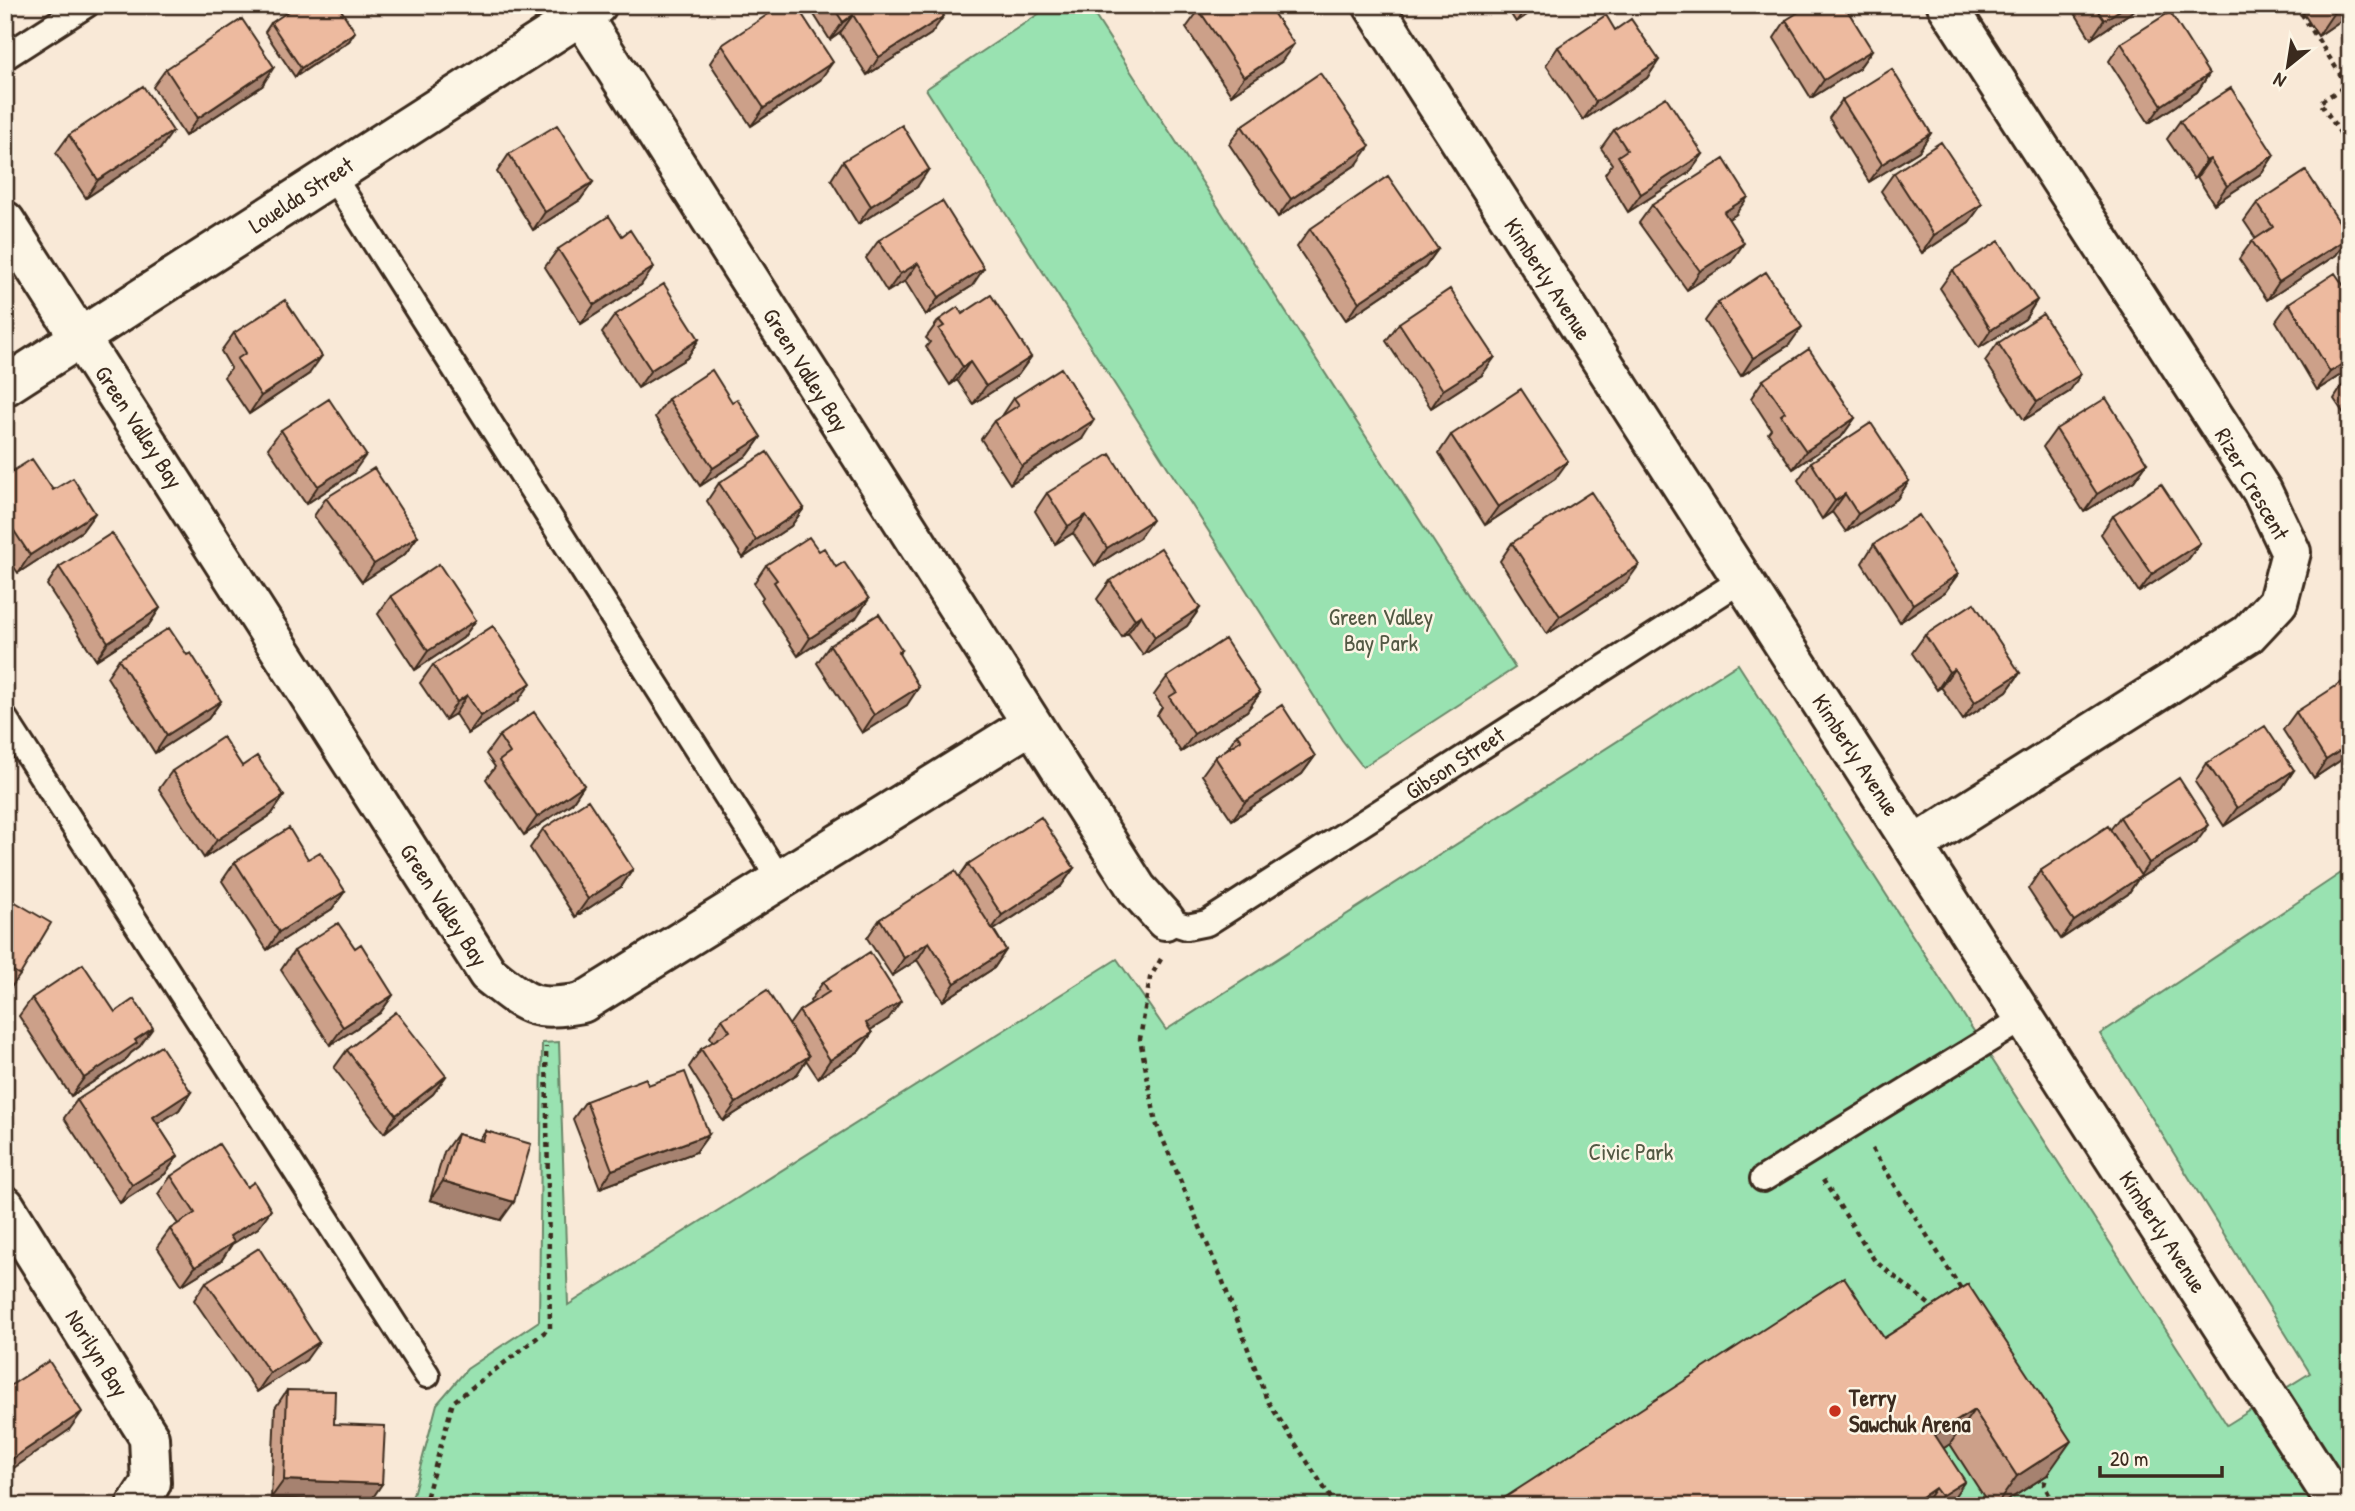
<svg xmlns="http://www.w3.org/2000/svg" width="2355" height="1511" font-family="'Patrick Hand',sans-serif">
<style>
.green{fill:#99e2b1;stroke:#6a8668;stroke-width:2}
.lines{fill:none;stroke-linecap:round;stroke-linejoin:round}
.lane-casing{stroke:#3b2a1e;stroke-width:30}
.street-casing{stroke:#3b2a1e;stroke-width:44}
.path{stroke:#3b2a1e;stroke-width:4.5;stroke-dasharray:5 5;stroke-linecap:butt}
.lane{stroke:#fcf5e5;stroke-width:24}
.street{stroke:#fcf5e5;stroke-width:38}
.wall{fill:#cca089;stroke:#3b2a1e;stroke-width:2}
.shaded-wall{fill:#a6826f;stroke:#3b2a1e;stroke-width:2}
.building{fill:#edba9f;stroke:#3b2a1e;stroke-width:2}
.poi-dot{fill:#c8321e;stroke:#fcf5e5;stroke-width:2.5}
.labels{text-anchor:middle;stroke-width:5;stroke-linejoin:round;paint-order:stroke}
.street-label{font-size:23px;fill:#3b2a1e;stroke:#fcf5e5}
.park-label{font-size:23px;fill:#525843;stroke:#fcf5e5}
.poi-label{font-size:23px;font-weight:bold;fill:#3b2a1e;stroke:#fcf5e5;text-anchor:start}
</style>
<rect width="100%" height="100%" fill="#f9e9d7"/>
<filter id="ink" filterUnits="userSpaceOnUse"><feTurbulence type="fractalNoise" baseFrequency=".0143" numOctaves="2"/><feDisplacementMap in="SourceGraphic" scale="14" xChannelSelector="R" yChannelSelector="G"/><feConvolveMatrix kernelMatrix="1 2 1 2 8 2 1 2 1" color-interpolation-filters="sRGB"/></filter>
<g filter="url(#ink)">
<path class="green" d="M1052,5H1088L1515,668L1363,767L1342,740L926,89Z
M1738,664L2227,1425L2310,1373L2100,1034L2350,867V1506H410L437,1404L467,1369L539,1321L542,1043L559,1042L568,1305L1117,959L1166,1030Z"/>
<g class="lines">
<defs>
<path id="lane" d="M5,57L86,5
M332,175L780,880
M5,719L427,1375
M1165,920L1187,927L1207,923L1740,581
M1763,1179L2026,1017"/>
<path id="street" d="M1373,5L2338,1506
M581,15L1137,889L1165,920
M5,221L488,974C528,1005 531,1012 582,1003L1031,724
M5,386L597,5
M1915,845L2248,634L2278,602L2291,552L2262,491L1947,5
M5,1206L149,1437L151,1483L136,1506"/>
</defs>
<use href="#lane" class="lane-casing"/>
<use href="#street" class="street-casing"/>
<path class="path" d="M2296,5L2347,85L2320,102L2350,148
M1161,959L1150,978L1140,1039L1156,1123L1222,1279L1267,1400L1336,1506
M1872,1149L1963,1292
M1823,1180L1875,1261L1935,1309
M2048,1471L2044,1485L2055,1506
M424,1506L453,1402L550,1328L546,1047"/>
<use href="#lane" class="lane"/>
<use href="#street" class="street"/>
</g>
<path class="wall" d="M367,5H380L371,11Z
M808,5H937L931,34L867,75L840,33L830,40Z
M1505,5H1542L1516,22Z
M2070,5H2139L2136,9L2091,39Z
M2298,5H2350V23L2346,17L2318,36Z
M1199,10L1281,62L1231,95L1186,28Z
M1786,20L1872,50L1859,68L1811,98L1774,38Z
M271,23L349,41L295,77L265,32Z
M1615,30L1659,60L1647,78L1583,120L1546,65L1558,47Z
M2121,43L2209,74L2197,92L2149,123L2109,61Z
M722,45L820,80L751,126L710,63Z
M166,69L262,86L185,136L153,87Z
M1842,100L1931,133L1919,151L1869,182L1829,118Z
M2180,121L2274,155L2262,173L2214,204L2197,177L2194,179L2167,139Z
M1242,126L1357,164L1278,217L1229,144Z
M1614,130L1703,154L1690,172L1628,212L1605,174L1612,164L1601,148Z
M69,135L160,149L86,198L56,153Z
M509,154L593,182L580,200L533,230L497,172Z
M843,161L917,187L858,224L831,180Z
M1894,173L1982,204L1969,222L1922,253L1881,191Z
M2257,203L2349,237L2336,255L2267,300L2239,259L2252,241L2256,239L2244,221Z
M1652,205L1735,215L1728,219L1731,262L1687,290L1639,223Z
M1310,229L1438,249L1425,267L1346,320L1297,247Z
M879,240L972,286L926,315L905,281L887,292L866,258Z
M558,249L641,285L581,324L545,267Z
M1953,270L2037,300L2025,319L1979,348L1940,288Z
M1718,303L1789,345L1741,376L1705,321Z
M2289,303L2350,369L2317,390L2276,321Z
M962,314L1031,357L1018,375L973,404L957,380L950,385L926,347L930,342L926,338L939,320Z
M615,315L699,339L687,358L638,388L602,333Z
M1399,323L1482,375L1431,408L1386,341Z
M234,333L309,374L249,414L224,377L231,368L221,351Z
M1998,343L2069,392L2024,420L1985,361Z
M2350,378V423L2334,399L2346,380Z
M1763,380L1855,418L1842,436L1793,469L1768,433L1771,429L1751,398Z
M1014,398L1082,439L1010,484L981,439L994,421L1002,416Z
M668,399L732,402L761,437L748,455L700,486L655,417Z
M2056,429L2147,463L2134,481L2084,512L2043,447Z
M281,430L353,473L306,504L268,448Z
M1451,435L1555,479L1485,525L1439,453Z
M1811,462L1909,481L1897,499L1846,532L1832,512L1822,519L1798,480Z
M5,476L53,490L95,513L82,531L18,573L5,554Z
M719,483L804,508L791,526L743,558L707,501Z
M1047,493L1139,538L1095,566L1073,533L1055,544L1035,511Z
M326,498L418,536L405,554L362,582L314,516Z
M2113,516L2200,543L2187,561L2139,592L2101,534Z
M1512,543L1626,583L1547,634L1500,561Z
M1874,544L1958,574L1945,592L1900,622L1862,563Z
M819,551L856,618L798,656L761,600L763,597L754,583L766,565Z
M59,567L160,608L148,626L96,660L47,585Z
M1110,581L1200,608L1187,626L1143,655L1128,633L1122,637L1097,599Z
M391,596L476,620L463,638L415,670L378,614Z
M1925,635L2020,673L2007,691L1963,720L1941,687L1937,690L1912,653Z
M830,645L902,650L899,654L907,705L862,733L817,663Z
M119,659L221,701L208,719L155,753L107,677Z
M433,665L518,701L468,734L455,714L445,720L420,683Z
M1167,677L1260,693L1247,711L1181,752L1157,715L1162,707L1154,695Z
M2296,712L2350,754L2314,778L2283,730Z
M1237,734L1315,756L1302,774L1232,820L1202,775L1215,757L1227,749Z
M499,736L584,785L572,803L524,835L486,779L495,767L486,754Z
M2207,763L2294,770L2282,788L2224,826L2195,782Z
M242,766L284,796L271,815L204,858L159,789L172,771Z
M2120,817L2196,843L2138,879L2128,894L2061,939L2028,889L2040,871L2110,830Z
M543,829L633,869L621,887L575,917L530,848Z
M235,862L345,891L332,909L267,950L222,881Z
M968,864L1074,868L1061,886L994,930L1006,950L994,968L943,1001L917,960L892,976L867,938L880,919L959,877Z
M5,896L20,975L7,993L5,992Z
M294,951L393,995L380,1013L330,1045L281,970Z
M823,982L888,1019L870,1030L872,1033L859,1051L818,1078L806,1060L797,1074L723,1121L689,1067L701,1049L713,1042L710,1037L722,1019L789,1025L799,1011L811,1003L810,1001Z
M32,998L115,1012L140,1046L131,1053L124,1062L71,1096L19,1016Z
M347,1050L446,1076L433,1094L384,1133L334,1068Z
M191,1092L179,1110L157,1124L178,1156L165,1174L120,1203L64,1118L77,1100Z
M586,1101L709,1134L696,1152L600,1188L573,1119Z
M486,1131L501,1220L430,1200L444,1152L457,1134L479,1140Z
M171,1176L258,1228L232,1244L221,1261L182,1285L157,1247L170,1229L178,1224L158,1194Z
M206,1282L306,1360L257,1392L194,1300Z
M1968,1284L2047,1475L1999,1506H1990L1950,1444L1944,1448L1948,1506H1492L1884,1338Z
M287,1390L334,1424L370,1502L321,1500L339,1506H314L318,1500L271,1498L275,1408Z"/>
<path class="shaded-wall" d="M1528,5H1542L1516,22Z
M2128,5H2139L2136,9L2091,39L2104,20Z
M2339,5H2350V12L2346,17L2318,36Z
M853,15L840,33L830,40L843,22Z
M944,16L931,34L867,75L879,57Z
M355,32L349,41L295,77L301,68Z
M1294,44L1281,62L1231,95L1244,77Z
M1872,50L1859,68L1811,98L1824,80Z
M1659,60L1647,78L1583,120L1596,102Z
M833,62L820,80L751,126L764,108Z
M274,67L262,86L185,136L198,118Z
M2209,74L2197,92L2149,123L2162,105Z
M173,131L160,149L86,198L98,180Z
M1931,133L1919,151L1869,182L1882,164Z
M1370,146L1357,164L1278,217L1291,199Z
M1703,154L1690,172L1628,212L1641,194Z
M2274,155L2262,173L2214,204L2227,186Z
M2210,159L2197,177L2194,179L2206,161Z
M929,169L917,187L858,224L871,206Z
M593,182L580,200L533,230L545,212Z
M1748,197L1735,215L1711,230L1724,212Z
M1982,204L1969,222L1922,253L1934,235Z
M2349,237L2336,255L2267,300L2279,282Z
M1744,243L1731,262L1687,290L1700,271Z
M1438,249L1425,267L1346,320L1359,302Z
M918,263L905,281L887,292L900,274Z
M654,267L641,285L581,324L594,305Z
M984,268L972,286L926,315L939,297Z
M2037,300L2025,319L1979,348L1991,330Z
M1802,327L1789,345L1741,376L1753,358Z
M699,339L687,358L638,388L651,370Z
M322,356L309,374L249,414L261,396Z
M1031,357L1018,375L973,404L986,386Z
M1495,357L1482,375L1431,408L1443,390Z
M2350,359V369L2317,390L2330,372Z
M970,362L957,380L950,385L963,367Z
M2081,374L2069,392L2024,420L2037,402Z
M1855,418L1842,436L1793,469L1806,451Z
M1094,420L1082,439L1010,484L1022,466Z
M761,437L748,455L700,486L713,468Z
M366,455L353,473L306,504L318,486Z
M1568,461L1555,479L1485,525L1498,507Z
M2147,463L2134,481L2084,512L2097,494Z
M1909,481L1897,499L1846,532L1858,514Z
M1845,494L1832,512L1822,519L1835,501Z
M804,508L791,526L743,558L756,540Z
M95,513L82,531L18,573L30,555Z
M1086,515L1073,533L1055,544L1068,526Z
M1152,520L1139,538L1095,566L1107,548Z
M418,536L405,554L362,582L374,564Z
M2200,543L2187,561L2139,592L2152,574Z
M1639,565L1626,583L1547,634L1560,616Z
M1958,574L1945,592L1900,622L1913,604Z
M869,599L856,618L798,656L810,638Z
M160,608L148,626L96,660L108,642Z
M1200,608L1187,626L1143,655L1155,637Z
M1141,615L1128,633L1122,637L1135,619Z
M476,620L463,638L415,670L428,651Z
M1954,669L1941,687L1937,690L1949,672Z
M2020,673L2007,691L1963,720L1975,702Z
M531,683L518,701L468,734L481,716Z
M919,687L907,705L862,733L874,715Z
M1260,693L1247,711L1181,752L1194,734Z
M467,695L455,714L445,720L457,702Z
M221,701L208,719L155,753L167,735Z
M2350,744V754L2314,778L2326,760Z
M1315,756L1302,774L1232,820L1245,802Z
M2294,770L2282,788L2224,826L2237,808Z
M584,785L572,803L524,835L537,817Z
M284,796L271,815L204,858L217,840Z
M2209,825L2196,843L2138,879L2128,894L2061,939L2074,921L2139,877L2149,863Z
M1074,868L1061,886L989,933L1002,915Z
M633,869L621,887L575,917L588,899Z
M345,891L332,909L267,950L279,932Z
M929,942L917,960L892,976L904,958Z
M1006,950L994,968L943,1001L955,983Z
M393,995L380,1013L330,1045L343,1027Z
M901,1001L888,1019L853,1041L866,1023Z
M153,1028L140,1046L131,1053L124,1062L71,1096L84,1078L135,1040Z
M872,1033L859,1051L818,1078L830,1060Z
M809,1056L797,1074L723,1121L736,1103Z
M446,1076L433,1094L384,1133L396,1115Z
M191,1092L179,1110L140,1135L153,1117Z
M709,1134L696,1152L600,1188L612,1170Z
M178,1156L165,1174L120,1203L132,1185Z
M443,1181L514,1202L501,1220L430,1200Z
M271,1210L258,1228L232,1244L221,1261L182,1285L195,1267L230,1236Z
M319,1342L306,1360L257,1392L270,1373Z
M1974,1410L1950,1444L1912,1469L1935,1435Z
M82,1412L69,1430L5,1474L6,1463Z
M2071,1441L2047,1475L1999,1506H1996L2017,1476Z
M284,1480L382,1484L370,1502L271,1498Z
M1965,1481L1948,1506H1934L1941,1496Z
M1935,1488L1923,1506H1909Z"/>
<path class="building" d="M298,5H338L355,32L301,68L271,23Z
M782,5H796L833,62L764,108L722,45Z
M832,5H937L944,16L879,57L853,15L843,22Z
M1206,5H1268L1294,44L1244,77L1199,10Z
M1810,5H1844L1872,50L1824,80L1786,20Z
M2094,5H2128L2104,20Z
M2170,12L2209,74L2162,105L2121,43Z
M1606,15L1615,30L1631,19L1659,60L1596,102L1558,47Z
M242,19L274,67L198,118L166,69Z
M1892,69L1931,133L1882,164L1842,100Z
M1320,73L1370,146L1291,199L1242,126Z
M143,86L173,131L98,180L69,135Z
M2231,88L2274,155L2227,186L2210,159L2206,161L2180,121Z
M1666,97L1703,154L1641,194L1618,156L1627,150L1614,130Z
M557,125L593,182L545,212L509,154Z
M902,125L929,169L871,206L843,161Z
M1941,142L1982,204L1934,235L1894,173Z
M1724,159L1748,197L1724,212L1744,243L1700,271L1652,205Z
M2306,171L2349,237L2279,282L2252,241L2273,227L2257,203Z
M1388,176L1438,249L1359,302L1310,229Z
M942,201L984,268L939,297L918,263L900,274L879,240Z
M609,216L622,236L630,230L654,267L594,305L558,249Z
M1999,241L2037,300L1991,330L1953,270Z
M1766,272L1802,327L1753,358L1718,303Z
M2335,273L2350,295V359L2330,372L2289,303Z
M664,284L699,339L651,370L615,315Z
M1450,289L1495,357L1443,390L1399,323Z
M991,295L1031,357L986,386L970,362L963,367L939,329L944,326L939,320L958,307L962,314Z
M285,300L322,356L261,396L237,359L246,353L234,333Z
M2043,314L2081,374L2037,402L1998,343Z
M1809,349L1855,418L1806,451L1781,415L1785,412L1763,380Z
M1061,368L1094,420L1022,466L994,421L1019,405L1014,398Z
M712,370L732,402L737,399L761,437L713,468L668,399Z
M1521,389L1568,461L1498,507L1451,435Z
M2106,398L2147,463L2097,494L2056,429Z
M329,399L366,455L318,486L281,430Z
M1871,423L1909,481L1858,514L1845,494L1835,501L1811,462Z
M767,452L804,508L756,540L719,483Z
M1110,454L1152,520L1107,548L1086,515L1068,526L1047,493Z
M32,459L53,490L73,478L95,513L30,555L5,517V476Z
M374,468L418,536L374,564L326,498Z
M2161,484L2200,543L2152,574L2113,516Z
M1591,492L1639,565L1560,616L1512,543Z
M1919,515L1958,574L1913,604L1874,544Z
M112,533L160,608L108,642L59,567Z
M809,537L819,551L824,548L836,567L844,562L869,599L810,638L774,582L777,580L766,565Z
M1161,548L1200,608L1155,637L1141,615L1135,619L1110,581Z
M439,564L476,620L428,651L391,596Z
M1974,603L2020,673L1975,702L1954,669L1949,672L1925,635Z
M879,614L902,650L898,652L919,687L874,715L830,645Z
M493,626L531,683L481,716L467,695L457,702L433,665Z
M169,628L187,655L191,653L221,701L167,735L119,659Z
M1225,639L1260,693L1194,734L1169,697L1177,692L1167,677Z
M2350,677V744L2326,760L2296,712Z
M1282,705L1315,756L1245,802L1215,757L1241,740L1237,734Z
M534,712L584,785L537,817L499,761L510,753L499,736Z
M2265,726L2294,770L2237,808L2207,763Z
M223,737L242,766L257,756L284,796L217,840L172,771Z
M2179,778L2209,825L2149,863L2120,817Z
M588,800L633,869L588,899L543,829Z
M1041,817L1074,868L1002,915L968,864Z
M2108,826L2141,876L2074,921L2040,871Z
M289,828L308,859L320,852L345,891L279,932L235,862Z
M955,871L1006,950L955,983L929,942L904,958L880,919Z
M5,896L51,923L20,975L5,966Z
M338,923L355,948L361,944L393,995L343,1027L294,951Z
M870,952L901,1001L866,1023L872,1033L830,1060L799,1011L829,992L823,982Z
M83,964L115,1012L134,999L153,1028L135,1040L137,1043L84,1078L32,998Z
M767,990L809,1056L736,1103L701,1049L730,1031L722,1019Z
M396,1012L446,1076L396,1115L347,1050Z
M161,1046L191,1092L153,1117L178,1156L132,1185L77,1100Z
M685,1072L709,1134L612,1170L586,1101L646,1078L648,1085Z
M486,1131L531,1144L514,1202L443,1181L457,1134L483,1141Z
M219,1144L247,1187L254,1182L271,1210L230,1236L234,1242L195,1267L170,1229L195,1213L171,1176Z
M259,1248L319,1342L270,1373L206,1282Z
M1844,1277L1884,1338L1968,1284L2071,1441L2017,1476L1974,1410L1935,1435L1965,1481L1941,1496L1935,1488L1909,1506H1492Z
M49,1361L82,1412L6,1463L5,1462V1389Z
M287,1390L335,1391L334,1424L385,1426L382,1484L284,1480Z
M319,1499L339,1506H317Z"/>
</g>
<circle class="poi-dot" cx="1835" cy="1411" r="7"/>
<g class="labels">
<g class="street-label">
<text transform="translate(301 195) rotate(-33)" y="8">Louelda Street</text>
<text transform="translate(1548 279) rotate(57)" y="8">Kimberly Avenue</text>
<text transform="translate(806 370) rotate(58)" y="8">Green Valley Bay</text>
<text transform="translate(139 427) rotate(57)" y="8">Green Valley Bay</text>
<text transform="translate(2252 484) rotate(60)" y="8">Rizer Crescent</text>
<text transform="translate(1856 755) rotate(57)" y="8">Kimberly Avenue</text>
<text transform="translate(1455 763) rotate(-33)" y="8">Gibson Street</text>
<text transform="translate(444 905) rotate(57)" y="8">Green Valley Bay</text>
<text transform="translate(2163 1232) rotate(57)" y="8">Kimberly Avenue</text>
<text transform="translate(97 1353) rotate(58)" y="8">Norilyn Bay</text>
</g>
<g class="park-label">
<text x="1381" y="625">Green Valley<tspan x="1381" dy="26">Bay Park</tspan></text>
<text x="1631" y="1160">Civic Park</text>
</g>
<g class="poi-label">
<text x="1849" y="1406">Terry<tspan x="1849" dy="26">Sawchuk Arena</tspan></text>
</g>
</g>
<rect width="2355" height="1511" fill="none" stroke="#fcf5e5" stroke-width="28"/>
<rect x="14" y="14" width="2327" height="1483" fill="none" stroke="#3b2a1e" stroke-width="2.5" filter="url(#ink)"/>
<g transform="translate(2288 66) rotate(210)" stroke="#fcf5e5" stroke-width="5" paint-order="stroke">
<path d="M0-5L12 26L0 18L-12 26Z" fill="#3b2a1e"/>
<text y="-10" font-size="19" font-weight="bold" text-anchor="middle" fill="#3b2a1e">N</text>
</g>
<path d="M2100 1466v10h122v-10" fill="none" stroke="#3b2a1e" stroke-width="3.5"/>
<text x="2110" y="1466" font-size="21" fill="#3b2a1e" stroke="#fcf5e5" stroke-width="5" paint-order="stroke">20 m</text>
</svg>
